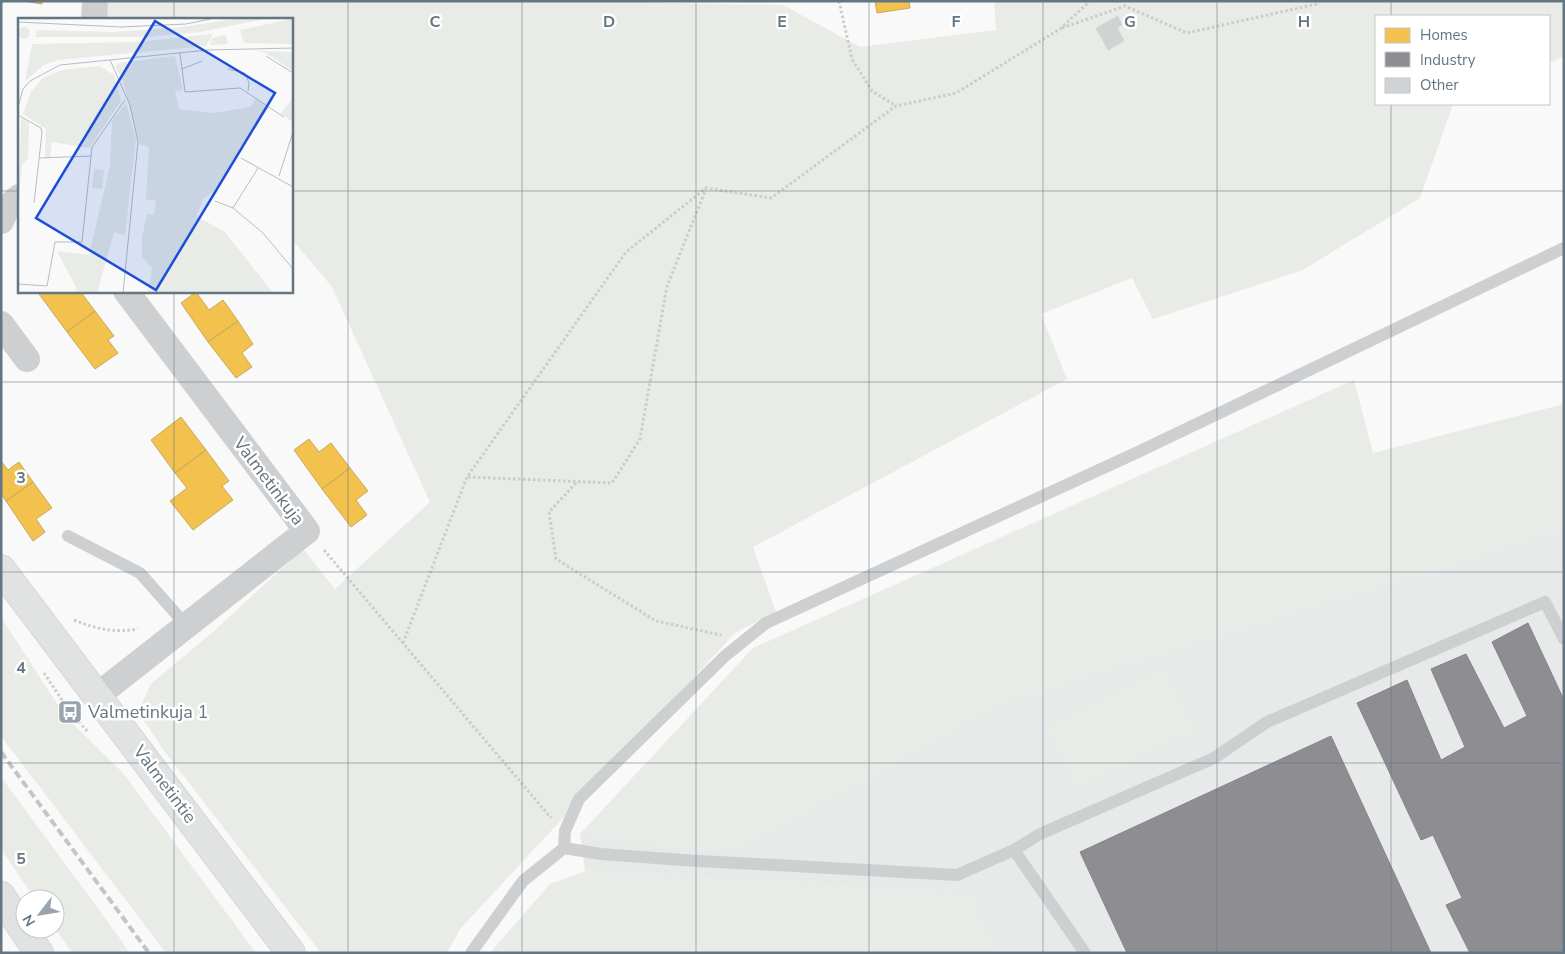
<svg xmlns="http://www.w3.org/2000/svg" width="1565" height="954" font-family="'Nunito Sans',sans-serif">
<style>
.built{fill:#e8e9e9}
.green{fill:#e8ebe6}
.homes{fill:#f2c14e;stroke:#c8aa5e}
.industry{fill:#8d8d92;stroke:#81868e}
.building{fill:#d0d2d3;stroke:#e8e8e8}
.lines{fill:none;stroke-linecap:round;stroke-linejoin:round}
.secondary-casing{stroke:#d5d6d7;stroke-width:30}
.highway-casing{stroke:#d5d6d6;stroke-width:30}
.path{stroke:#cbcccd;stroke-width:3;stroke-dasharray:2.5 2.5;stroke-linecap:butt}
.lane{stroke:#cecfd0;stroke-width:12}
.street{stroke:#cecfd0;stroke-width:26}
.secondary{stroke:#e1e2e2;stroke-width:28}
.highway{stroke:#e1e2e2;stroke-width:28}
.rail{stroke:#c3c5c6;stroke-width:4;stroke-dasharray:8 4;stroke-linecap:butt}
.grid{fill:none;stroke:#657683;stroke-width:1;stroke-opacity:0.55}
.labels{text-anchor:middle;stroke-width:5;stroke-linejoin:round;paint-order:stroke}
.street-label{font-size:18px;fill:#657683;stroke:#fff}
.poi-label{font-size:18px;fill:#657683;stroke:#fff;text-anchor:start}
.inset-road{fill:none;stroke:#b5bdc3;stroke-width:1}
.view{fill:#1d4ed8;fill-opacity:0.15;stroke:#1d4ed8;stroke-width:2.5}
.inset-edge{fill:none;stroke:#657683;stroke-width:2.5}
.grid-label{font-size:16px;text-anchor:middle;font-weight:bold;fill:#657683;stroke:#fff;stroke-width:5;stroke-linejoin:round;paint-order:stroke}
</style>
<rect width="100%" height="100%" fill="#f9f9f9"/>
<path class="built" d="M1564,529V953H1431L1331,736L1127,953H994L970,894L585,871L580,834L731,852L1002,702Z"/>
<path class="green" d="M106,1H569L783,5L860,47L996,30L994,1H1564V56L1549,63V16H1376V104H1453L1420,198L1303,270L1153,319L1132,278L1041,314L1067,379L753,547L776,612L735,633L460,929L447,953H321L165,752L138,712L151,684L215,630L303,549L335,589L430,502L332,287L291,238V19H104Z
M1354,380L1373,453L1564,404V529L1002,702L731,852L580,834L753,648Z
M1,617L65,716L123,773L256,953H166L1,736Z
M1165,669L1195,731L1076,789L1046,727Z
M1,777L119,937L129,953H72L55,928V899H35L1,849Z
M585,871L970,894L994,953H490L550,884Z"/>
<path class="homes" d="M23,1H42V4Z
M875,1H909L910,8L877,13Z
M43,291H80L95,311L67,332L39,294Z
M196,292L209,310L223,300L238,321L208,342L181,303Z
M95,311L114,336L108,340L118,353L95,369L67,332Z
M238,321L253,344L242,353L252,367L236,378L208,342Z
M181,417L206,450L175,473L151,440Z
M309,439L319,452L331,443L350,468L322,489L294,450Z
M206,450L229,481L222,486L233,500L193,530L170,501L187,488L175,473Z
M1,461L8,470L19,462L33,482L6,501L1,494Z
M350,468L368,491L356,500L367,515L351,527L322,489Z
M33,482L52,508L36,519L45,532L33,541L6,501Z"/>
<path class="industry" d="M1528,623L1564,700V953H1470L1446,905L1462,898L1433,835L1421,840L1357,703L1407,680L1441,760L1465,747L1431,669L1466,654L1504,728L1527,716L1492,642Z
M1331,736L1431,953H1127L1080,852Z"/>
<path class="building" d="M1118,15L1123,25L1118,28L1125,41L1108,51L1095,28Z"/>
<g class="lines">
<defs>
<path id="secondary" d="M1,569L291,953"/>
<path id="highway" d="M1,896L39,953"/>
</defs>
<use href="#secondary" class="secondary-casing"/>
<use href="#highway" class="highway-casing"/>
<path class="path" d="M839,1L852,59L872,91L896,106
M1062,28L1125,6L1187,33L1317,4L1319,1
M468,477L612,483L640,439L667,286L706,189
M576,483L549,512L556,559L656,621L721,635
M324,550L551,818
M74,620C96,629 115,633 138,629
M403,643L467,477L626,252L706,188L771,198L896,106L956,93L1060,29L1090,1
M44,673L70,712L88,732"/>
<path class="lane" d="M68,536L140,573L186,625
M564,848L601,854L682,860L957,875L1014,850L1040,834L1214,758L1267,722L1545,602L1564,639
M1014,850L1085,953
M471,953L523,881L564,848L565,831L579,799L725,656L766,623L1138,452L1564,248"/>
<path class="street" d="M94,19L95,1
M1,221L7,208L19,197
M1,324L27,359
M98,695L307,531L126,291"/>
<use href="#secondary" class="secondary"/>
<use href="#highway" class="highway"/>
<path class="rail" d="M1,752L149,953"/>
</g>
<path class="grid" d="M174,1V19M348,1V953M522,1V953M696,1V953M869,1V953M1043,1V953M1217,1V953M1391,1V16M1391,104V953M1,191H19M291,191H1564M174,291V953M1,382H1564M1,572H1564M1,763H1564"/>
<defs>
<symbol id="bus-square" viewBox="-11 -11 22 22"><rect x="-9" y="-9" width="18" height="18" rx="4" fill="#99a4ac" stroke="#fff"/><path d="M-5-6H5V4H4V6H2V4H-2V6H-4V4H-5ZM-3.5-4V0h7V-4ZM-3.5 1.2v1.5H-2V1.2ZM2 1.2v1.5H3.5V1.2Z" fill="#fff"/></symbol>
</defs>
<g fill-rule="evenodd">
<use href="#bus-square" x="56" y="698" width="28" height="28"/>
</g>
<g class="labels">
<g class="street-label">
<text transform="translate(269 481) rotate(53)" y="6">Valmetinkuja</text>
<text transform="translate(165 784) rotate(53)" y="6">Valmetintie</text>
</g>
<g class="poi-label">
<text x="88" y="718">Valmetinkuja 1</text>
</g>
</g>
<g transform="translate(18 18)">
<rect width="275" height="275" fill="#f9f9f9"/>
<path d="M223,0H252L182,14L130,19H17L19,12L96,14L157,10ZM274,1L275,26L226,25L222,12ZM0 15a6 6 0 1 1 12 0a6 6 0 1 1-12 0ZM195,16L188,28L40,42L26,47L7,63L14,26L119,24ZM208,17L210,26L192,27L194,20ZM238,33L275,34V53L248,35ZM157,38L165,72L157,73L161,91L196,95L232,89L238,80L250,90L197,173L186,180L178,198L207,214L255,275H130L134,250L124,239V219L129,196H136L138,183L128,181L131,129L121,126L105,63L97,48L101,45ZM82,48L96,57L103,83L71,130L34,124L32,139H27L28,111L5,96L13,74L25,60L44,52ZM275,80V98L273,103L263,95ZM108,85L118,121L107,217L96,214L79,275H57L59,271L39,233L71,237L92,148L94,103ZM3,100L11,104L10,140L4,147L1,180ZM76,151L86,152L84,171L74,170Z" fill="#e8ebe6"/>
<path class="inset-road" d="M28,0H142M0,4L103,9L168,6L197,0M162,35L167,74L222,70L266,99M248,38L275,55M92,42L112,87L120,124L105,275M164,51L184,43M210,51L227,55L231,65L230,73M0,89L5,71L12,63L42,47L190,32L275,30M0,97L23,110L24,115L16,185M22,140L73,138M223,140L275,169M261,158L275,114M197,183L215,190L245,215L275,251M215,190L240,150M0,266L29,268L37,224H64L74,129L107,82"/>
<path class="view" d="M137,3L257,75L138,272L18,200Z"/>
<rect width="275" height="275" class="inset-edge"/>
</g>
<g class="grid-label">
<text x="435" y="27">C</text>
<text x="609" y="27">D</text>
<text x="782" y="27">E</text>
<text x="956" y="27">F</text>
<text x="1130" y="27">G</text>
<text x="1304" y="27">H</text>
<text x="21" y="483">3</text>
<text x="21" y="673">4</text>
<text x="21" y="864">5</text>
</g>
<rect width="1565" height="954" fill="none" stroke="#657683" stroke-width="5"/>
<rect x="1375" y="15" width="175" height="90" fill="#ffffff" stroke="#c1c8cd"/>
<rect x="1385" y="28" width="25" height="15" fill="#f2c14e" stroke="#c1c8cd"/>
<text x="1420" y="40" font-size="15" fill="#657683">Homes</text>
<rect x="1385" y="52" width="25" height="15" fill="#8d8d92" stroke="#c1c8cd"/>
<text x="1420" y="65" font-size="15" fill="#657683">Industry</text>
<rect x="1385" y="78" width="25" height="15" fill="#d0d2d3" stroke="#c1c8cd"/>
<text x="1420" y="90" font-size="15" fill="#657683">Other</text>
<g transform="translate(40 914) rotate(239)"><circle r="24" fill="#ffffff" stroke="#c1c8cd"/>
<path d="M0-4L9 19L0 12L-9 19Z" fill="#99a4ac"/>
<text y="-8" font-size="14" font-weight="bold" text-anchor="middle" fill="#657683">N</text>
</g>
</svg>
